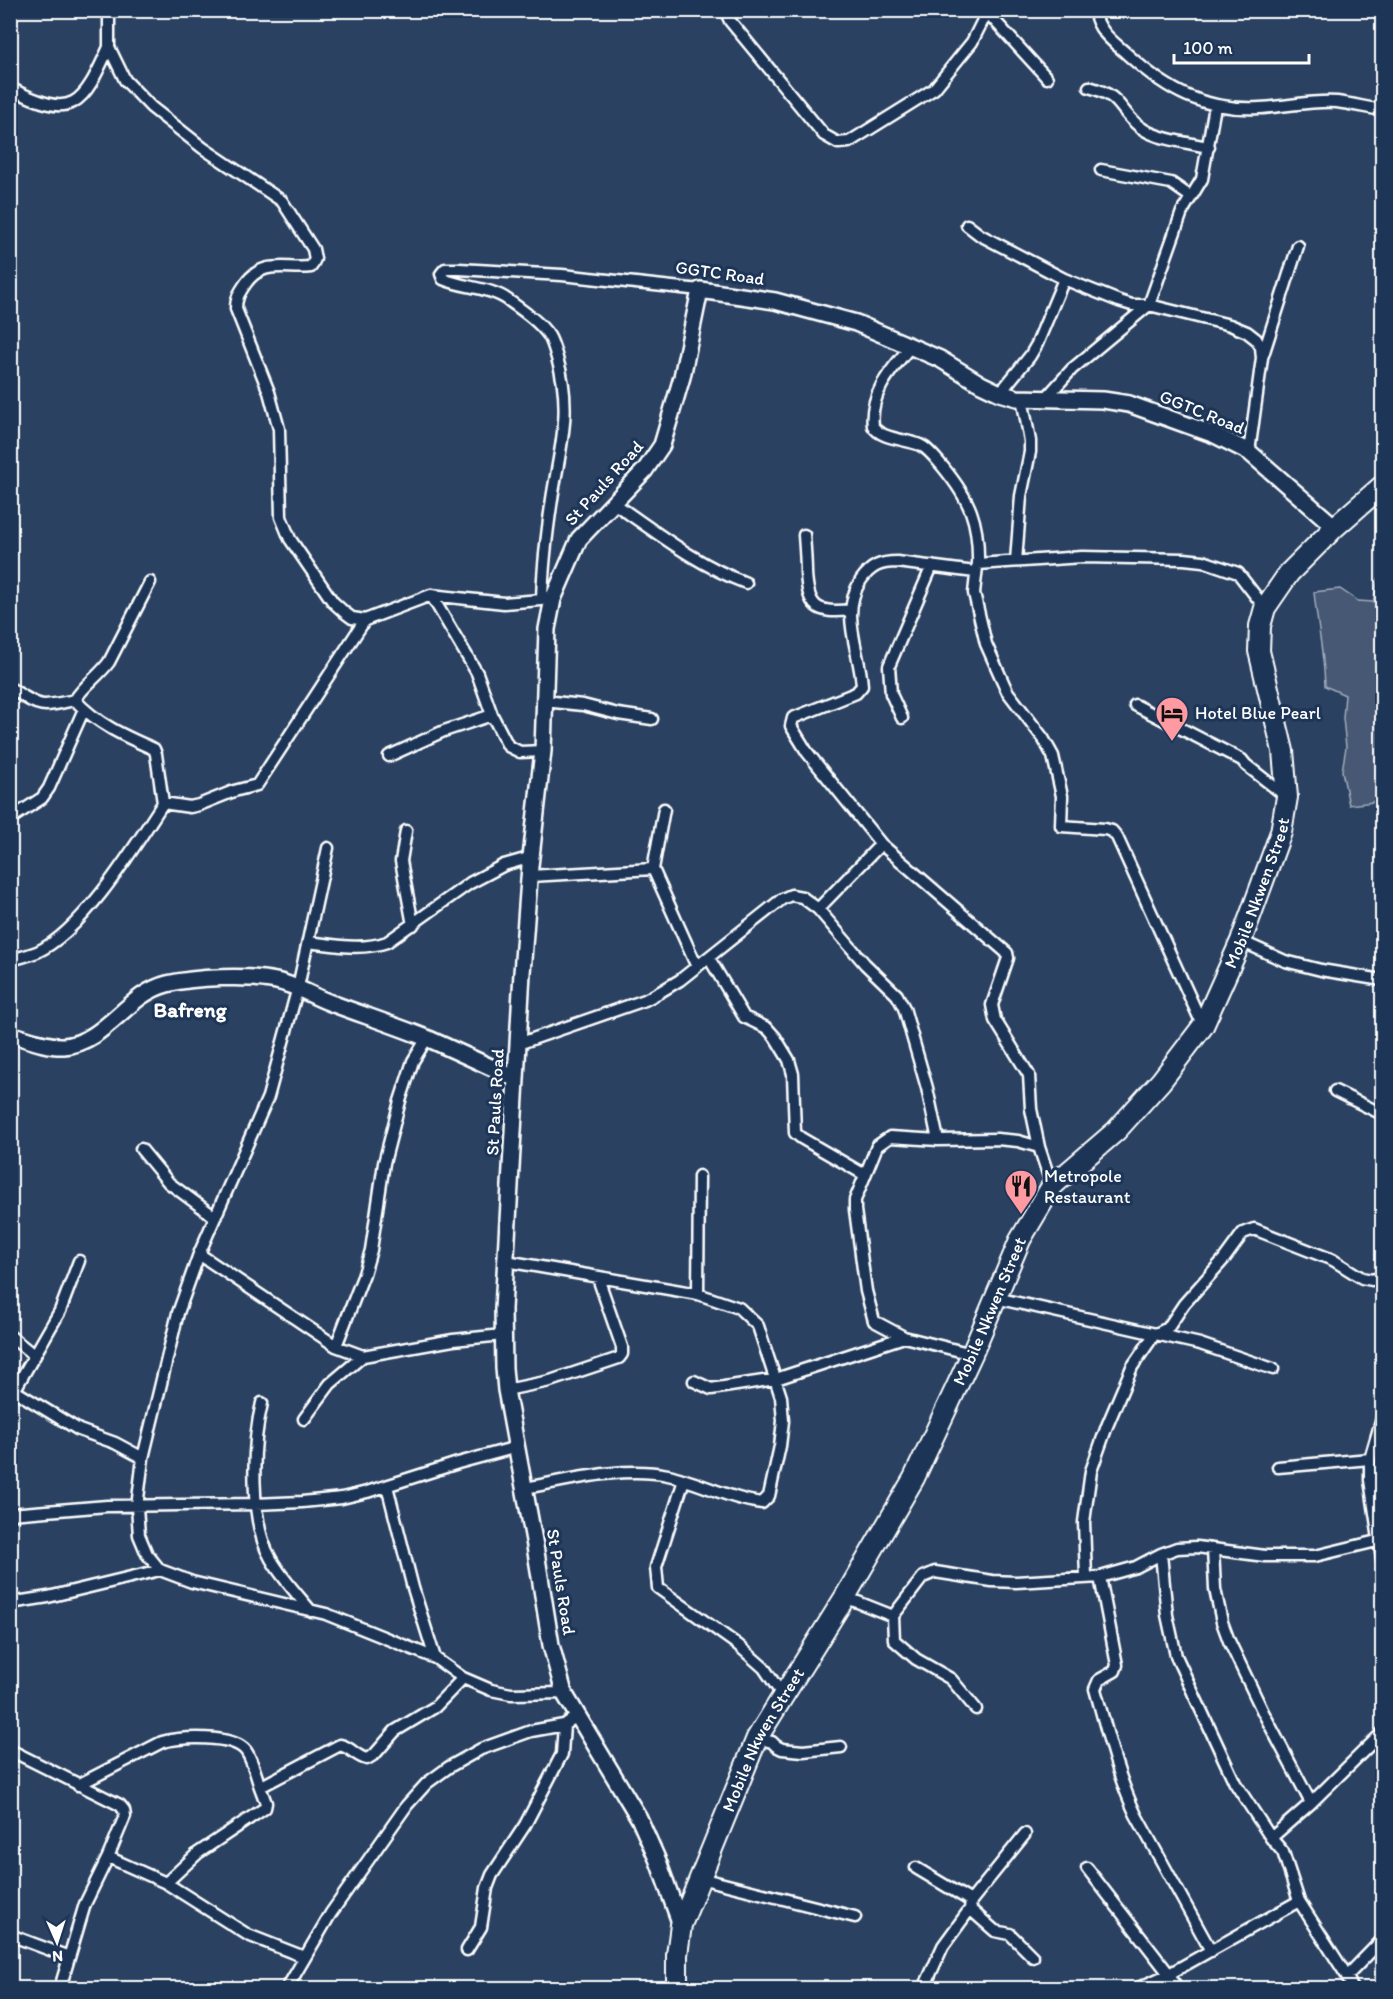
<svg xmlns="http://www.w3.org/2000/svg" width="1393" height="1999" font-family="Itim,sans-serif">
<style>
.green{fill:#465975;stroke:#a2acba;stroke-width:1.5}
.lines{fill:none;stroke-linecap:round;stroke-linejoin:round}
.street-casing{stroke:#fff;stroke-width:15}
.secondary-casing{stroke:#fff;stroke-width:20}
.highway-casing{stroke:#fff;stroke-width:24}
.street{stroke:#1d3557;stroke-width:10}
.secondary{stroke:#1d3557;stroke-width:15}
.highway{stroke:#1d3557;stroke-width:20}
.labels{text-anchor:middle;stroke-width:6;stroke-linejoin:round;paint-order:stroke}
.street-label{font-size:18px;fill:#fff;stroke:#1d3557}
.poi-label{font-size:18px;fill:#fff;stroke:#1d3557;text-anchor:start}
.quarter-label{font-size:21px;font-weight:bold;fill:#fff;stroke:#1d3557}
</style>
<rect width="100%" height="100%" fill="#2a4161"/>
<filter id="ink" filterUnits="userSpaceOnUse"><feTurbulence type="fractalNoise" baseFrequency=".0167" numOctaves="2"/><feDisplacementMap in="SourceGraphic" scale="12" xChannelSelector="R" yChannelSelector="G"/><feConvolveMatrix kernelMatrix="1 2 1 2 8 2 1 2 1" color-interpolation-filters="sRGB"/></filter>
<g filter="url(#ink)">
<path class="green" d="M1378,579L1382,580V801L1349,805L1342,771L1346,747L1343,718L1345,695L1325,686C1324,654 1317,624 1314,592L1340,589L1358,601L1373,602Z"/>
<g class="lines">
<defs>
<path id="street" d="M109,10V47L125,80L151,107L203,148L282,201L313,249L315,259L311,267C286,270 263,259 246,283C239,293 236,298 236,309L269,392L279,429L281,517L290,539L333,602L344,612L352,618L365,620L431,595L504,603L553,599
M725,10L730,21L824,135L838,143L849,142L934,89L972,42L987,12
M985,10L1047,78
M1097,10L1095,13C1098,32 1115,43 1128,55C1168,91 1204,111 1260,108C1285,107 1312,100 1337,102C1352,104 1368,108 1382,110
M1089,87C1124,97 1116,108 1140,127C1155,139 1189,143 1209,147
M10,88C74,121 82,106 109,47
M1101,170L1171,183L1191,197
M967,225L980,235L1064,279L1119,301L1132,305H1149L1230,325L1247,332L1256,339L1261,347L1262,358L1249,452
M10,303V319
M911,346C892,369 869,393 873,426C880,439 906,439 920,445C929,449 936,459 943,467C970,500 979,521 978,564L1082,557L1184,559L1203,561L1238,573L1265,608
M1263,355L1298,246
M1000,393L1030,356L1037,344L1064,279
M1045,399L1072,369L1149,305L1182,212L1202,179L1215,106
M615,504C659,534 696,564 746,583
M804,535C805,548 806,561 806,573C808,607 816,614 850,610
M1016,561L1021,496L1030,452V441L1022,398
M977,567L974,593L986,644L1007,691L1043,738L1053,756L1062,796L1061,826L1105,829L1112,831L1117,837L1203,1026
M975,572L897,562C880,562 871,566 861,580C839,614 860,650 862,686L856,693L793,718L791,726L807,752L881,844L1007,953L1008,958L992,1005L995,1020L1029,1075L1031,1109L1039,1147
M431,595L477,673L492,715L508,746L520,752L543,751
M542,599C543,565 547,532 552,499C560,447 573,410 557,358C555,351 553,343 549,336C540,322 522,310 508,300C490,287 464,288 443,279L441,274L445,269H459L562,275L700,290
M10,688C42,708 38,708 75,700C83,686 99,676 109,662L150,582
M544,701L583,705L618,714L652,719
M1135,705L1242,760L1246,765L1287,797
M902,718L891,694L889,666L932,566
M389,756L444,731L492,715
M163,803L190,807L199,805L234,791L257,785L365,620
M664,809L653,869L697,967
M10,819L42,798L49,788L84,709
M406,831L401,861L413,925
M328,848L298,987L268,1097L199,1254L178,1313L143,1458L137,1507L139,1535L147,1554L160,1570L192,1582L326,1614L435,1658L463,1678L491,1690L511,1694L564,1693
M530,876L653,869
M818,909L881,844
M1241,941L1285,961L1321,970L1382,980
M308,942C335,945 361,951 387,942L470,883L504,865L532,857
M709,958L744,1017L767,1028L775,1037L789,1060L793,1074L795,1133L801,1138L865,1175
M10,960C19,958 29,955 37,952C84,930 135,846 163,803L156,754L154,749C124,736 97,724 75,700
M518,1044L645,1000L660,992L680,980L782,899L791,895L802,897L818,909L865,964L897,995L904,1008L927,1088L938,1140
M1335,1091L1382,1114
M141,1149L169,1183L215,1217
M199,1254L336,1346L363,1356L453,1340L503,1335
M506,1261L698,1294L739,1308L758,1326L781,1397L783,1421L780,1446L769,1496L762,1503C729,1499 699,1482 668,1475C622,1466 570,1480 525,1488
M698,1294L699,1176
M996,1298L1200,1344L1273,1369
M10,1336L35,1356
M336,1346L364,1274L371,1250L384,1163L400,1101L413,1061L427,1038
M972,1354L904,1337L874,1321L866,1291L855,1210V1200L877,1146L890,1137L938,1140L997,1139L1018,1141L1039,1147L1052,1186
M694,1381L711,1389L776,1379L904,1337
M506,1390L550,1381L619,1358L622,1354V1347L598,1278
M15,1391L79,1430L115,1443L143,1458
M10,1398L60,1311L79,1261
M262,1403C252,1444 249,1522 271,1559C282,1578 297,1594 311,1611
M1382,1418L1370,1459V1480L1382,1559
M304,1419L330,1384L363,1356
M1278,1467L1370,1459
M684,1480L656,1567L658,1588L738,1645L764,1668L783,1696
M387,1486L413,1588L435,1658
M10,1514L107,1506L255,1504L302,1502L342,1498L367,1492L458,1463L517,1447
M1213,1549L1215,1589L1222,1622L1229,1641L1263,1712L1311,1803
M1161,1554L1167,1615L1176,1656L1235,1783L1271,1838
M1086,1577L1084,1522L1091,1471L1107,1426L1132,1367L1154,1335L1168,1328L1184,1304L1224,1259L1243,1233L1254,1229L1333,1260L1362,1278L1372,1280L1382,1277
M1100,1577L1117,1665L1115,1671L1099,1680L1095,1689C1107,1731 1117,1775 1136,1815L1211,1951
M845,1597L893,1616
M10,1603L48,1597L160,1570
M976,1709L951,1679L916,1659L894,1640L893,1616L923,1577L935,1572L992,1581L1016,1582L1100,1577L1136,1567L1161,1554L1177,1548L1197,1547L1265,1556H1315L1381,1540
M757,1738L772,1742L776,1746L782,1749L803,1751L841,1747
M10,1750L120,1805L124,1810L125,1816L108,1857L85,1904L60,1988
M78,1785L162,1742C181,1737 233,1734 246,1751C253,1761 256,1776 260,1787
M108,1857L166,1883L248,1935L304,1957
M916,1868L971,1901
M1087,1868L1169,1974L1177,1988
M700,1878L855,1917
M166,1883L198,1853L265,1808L266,1803L260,1787L340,1745C351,1747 356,1757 367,1759L375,1754L395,1731L435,1707L463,1678
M970,1909L995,1931L1010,1934L1033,1957
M10,1935L69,1957
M467,1950L481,1927L487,1888L492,1875L525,1825L562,1754L564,1725
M1347,1976L1382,1940
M287,1988L331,1913L407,1805L427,1783L449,1767L481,1749L531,1731L564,1725L577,1716
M924,1988L943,1946L970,1909L971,1901L1025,1834
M1138,1988L1169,1974L1299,1901
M1352,1988L1347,1976L1299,1901L1283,1852L1271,1838L1311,1803L1382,1733"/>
<path id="secondary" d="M10,1034C27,1039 47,1047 64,1046C106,1042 127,994 167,984C195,977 248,975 276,981C296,985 312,996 331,1003C363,1015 397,1026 429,1039C458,1052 487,1065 516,1079
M681,1925L658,1861L639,1818L564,1693L551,1645L535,1546L506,1390L504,1368L503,1309L522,973L530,866L543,751L547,629L553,599L579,539L645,470L662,445L682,377L700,290L775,301L856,323L940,359L981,384L1000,393L1017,398L1103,400L1129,404L1215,435L1249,452L1335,527"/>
<g id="highway">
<path id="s1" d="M677,1988V1955L681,1925L757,1738L845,1597L914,1478L972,1354L1020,1240L1052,1186L1116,1131L1161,1081L1203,1026L1241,941L1281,832L1287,797L1283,751L1259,651L1260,626L1265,608L1289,573L1335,527L1382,486"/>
</g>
</defs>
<use href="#street" class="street-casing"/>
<use href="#secondary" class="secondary-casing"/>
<use href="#highway" class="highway-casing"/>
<use href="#street" class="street"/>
<use href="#secondary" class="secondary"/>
<use href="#highway" class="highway"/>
</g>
</g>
<defs>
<symbol id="hotel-pin" viewBox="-11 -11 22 30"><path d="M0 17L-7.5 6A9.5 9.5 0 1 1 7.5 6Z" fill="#ff9aa2" stroke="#1d3557"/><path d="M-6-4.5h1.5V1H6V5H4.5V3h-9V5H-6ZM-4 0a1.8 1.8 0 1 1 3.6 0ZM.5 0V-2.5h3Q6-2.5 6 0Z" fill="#111"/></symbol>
<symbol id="restaurant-pin" viewBox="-11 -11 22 30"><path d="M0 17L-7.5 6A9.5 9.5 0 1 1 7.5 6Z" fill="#ff9aa2" stroke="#1d3557"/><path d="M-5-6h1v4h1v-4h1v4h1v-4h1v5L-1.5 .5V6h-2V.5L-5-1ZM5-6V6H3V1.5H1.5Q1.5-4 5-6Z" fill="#111"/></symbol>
</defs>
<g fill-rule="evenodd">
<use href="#hotel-pin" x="1153" y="694" width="38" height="52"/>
<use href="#restaurant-pin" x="1002" y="1167" width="38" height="52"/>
</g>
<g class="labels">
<g class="street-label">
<text transform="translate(720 273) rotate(8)" y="6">GGTC Road</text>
<text transform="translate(1202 412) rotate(22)" y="6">GGTC Road</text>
<text transform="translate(604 483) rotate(-48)" y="6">St Pauls Road</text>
<text dy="6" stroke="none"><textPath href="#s1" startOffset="1257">Mobile Nkwen Street</textPath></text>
<text transform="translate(495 1102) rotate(-87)" y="6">St Pauls Road</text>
<text dy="6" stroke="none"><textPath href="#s1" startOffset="752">Mobile Nkwen Street</textPath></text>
<text transform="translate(561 1582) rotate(81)" y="6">St Pauls Road</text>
<text dy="6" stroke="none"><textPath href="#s1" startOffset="266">Mobile Nkwen Street</textPath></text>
</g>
<g class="poi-label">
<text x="1195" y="719">Hotel Blue Pearl</text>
<text x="1044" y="1182">Metropole<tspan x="1044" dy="21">Restaurant</tspan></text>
</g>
<g class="quarter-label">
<text x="190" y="1017">Bafreng</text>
</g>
</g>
<rect width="1393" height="1999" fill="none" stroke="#1d3557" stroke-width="36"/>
<rect x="18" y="18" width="1357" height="1963" fill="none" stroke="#fff" stroke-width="2" filter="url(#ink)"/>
<g transform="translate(57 1942) rotate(177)" stroke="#1d3557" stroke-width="4.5" paint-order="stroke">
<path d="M0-4.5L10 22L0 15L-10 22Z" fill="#ffffff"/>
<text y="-9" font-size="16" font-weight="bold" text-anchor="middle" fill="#ffffff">N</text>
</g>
<path d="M1174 54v9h135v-9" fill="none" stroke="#ffffff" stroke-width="3"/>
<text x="1183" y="54" font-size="18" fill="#ffffff" stroke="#1d3557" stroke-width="4.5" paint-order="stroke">100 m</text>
</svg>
